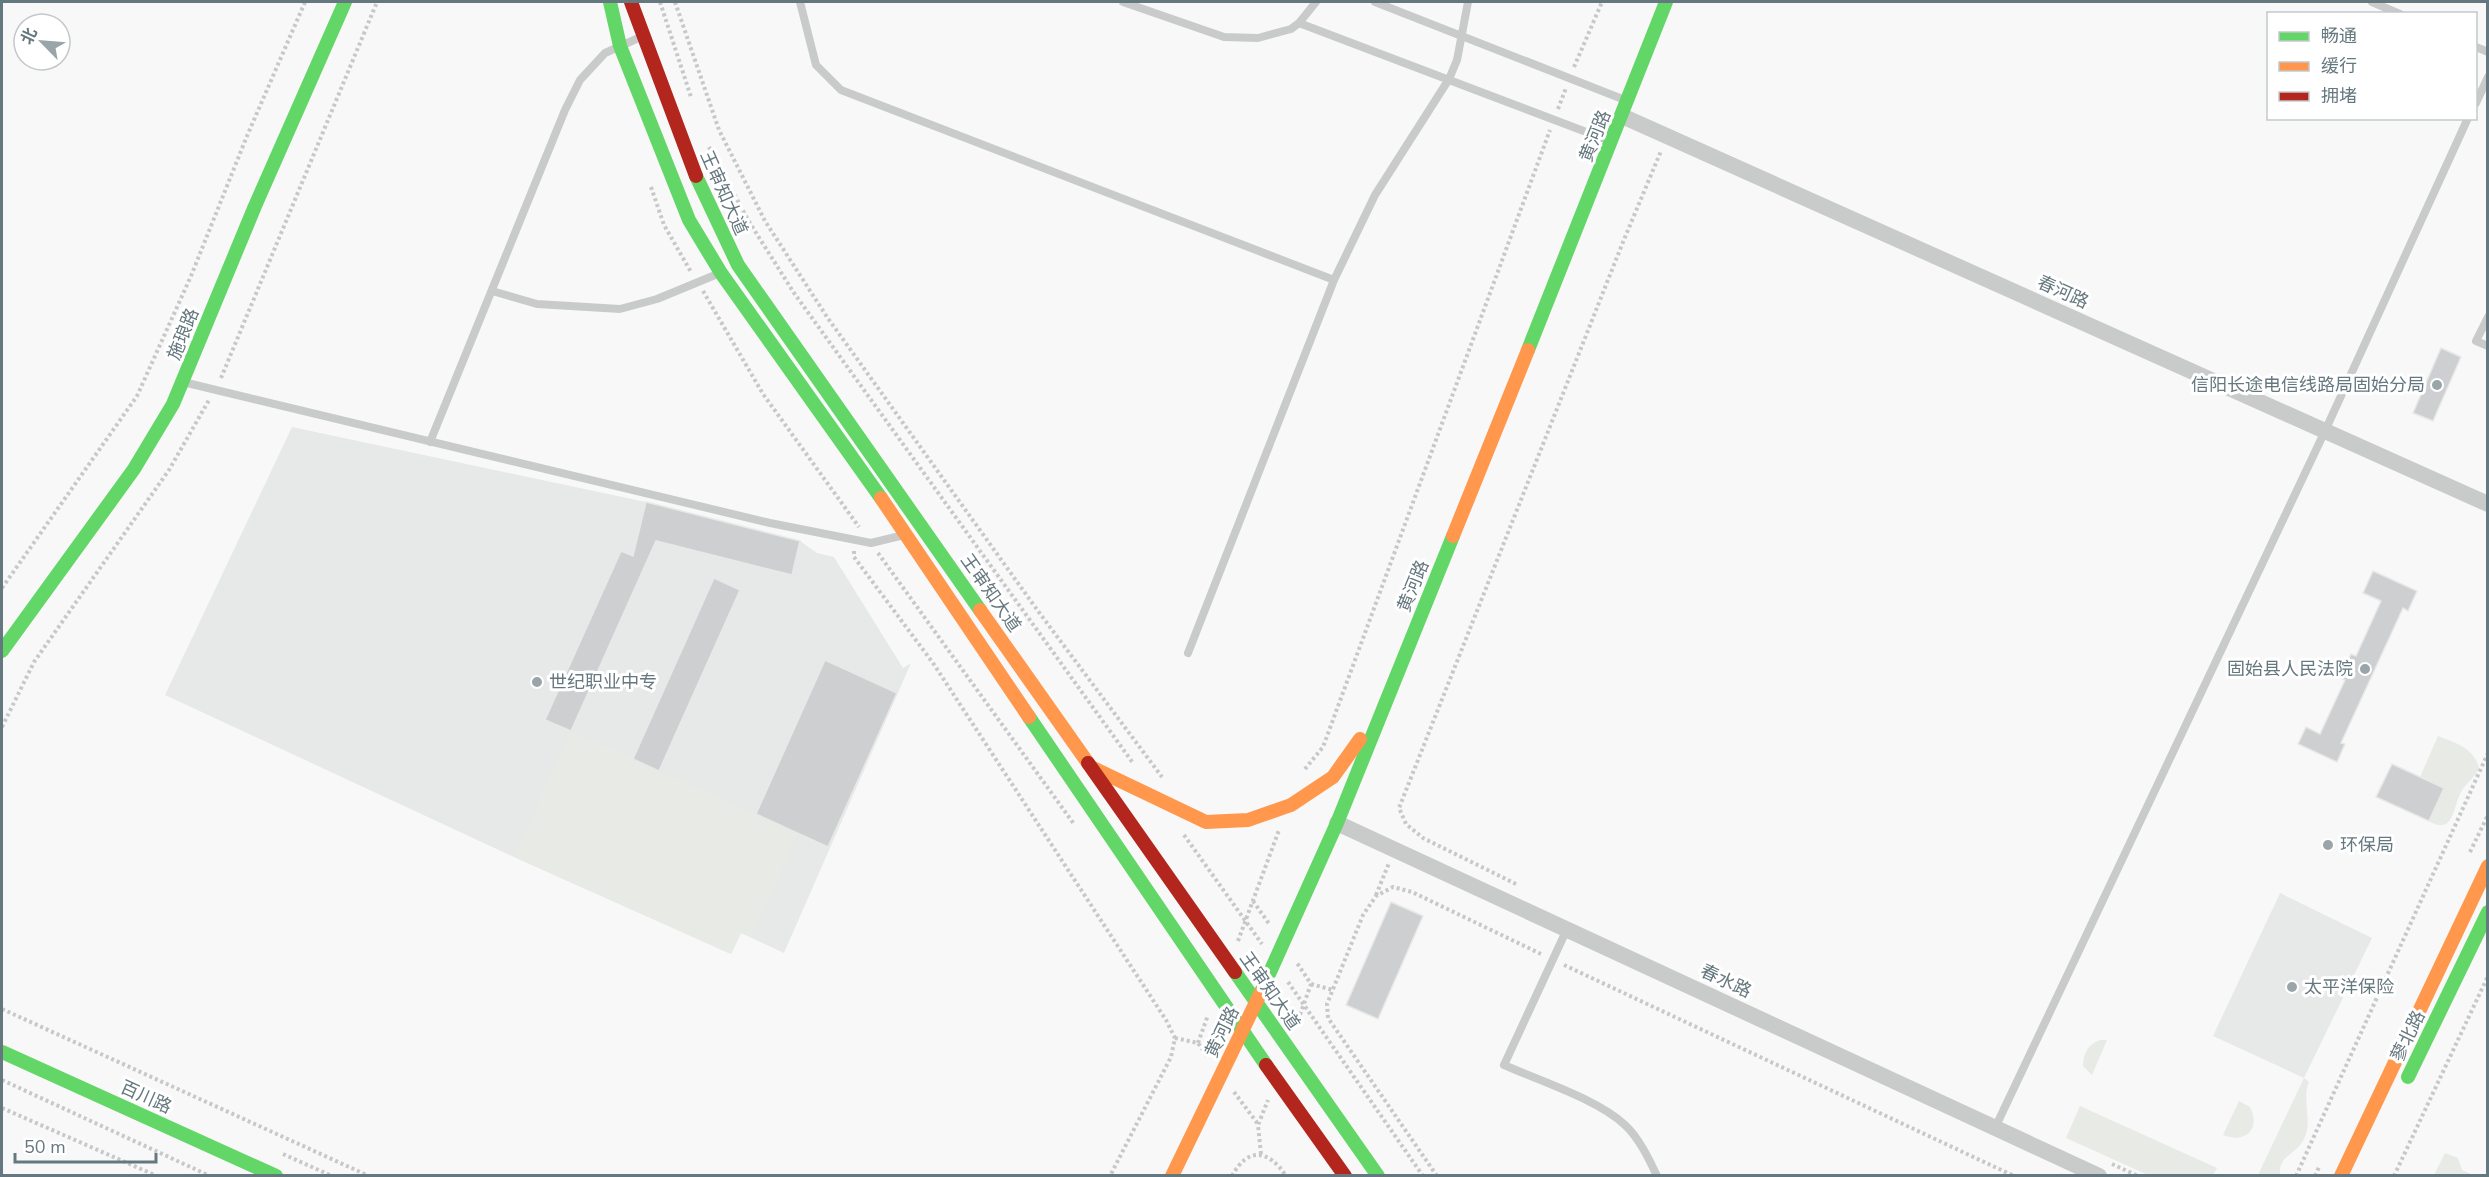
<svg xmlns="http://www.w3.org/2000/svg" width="2489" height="1177" font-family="'Nunito Sans','Noto Sans SC',sans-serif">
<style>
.built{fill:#e7e9e8}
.green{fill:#e8eae6}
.building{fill:#cdcfd0;stroke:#e8e8e8;stroke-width:1.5}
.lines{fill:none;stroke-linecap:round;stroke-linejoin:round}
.path{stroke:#c7c8c9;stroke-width:4;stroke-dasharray:3 3;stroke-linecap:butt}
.lane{stroke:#c9cbcb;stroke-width:8}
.street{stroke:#c9cbcb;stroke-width:16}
.fast{stroke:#63d668;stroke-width:14}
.slow{stroke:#ff974d;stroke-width:14}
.jam{stroke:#b3261e;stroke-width:14}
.poi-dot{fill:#99a5a9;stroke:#fff;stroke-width:2}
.labels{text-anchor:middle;stroke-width:6;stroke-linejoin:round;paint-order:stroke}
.street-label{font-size:18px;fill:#66787f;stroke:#fff}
.poi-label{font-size:18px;fill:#66787f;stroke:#fff;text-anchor:start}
</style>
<rect width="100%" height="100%" fill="#f8f8f8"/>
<path class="built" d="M292,427L646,502L800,541L817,553L834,557L903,668L911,663L784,953L741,933L731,954L514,857L165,695Z
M2280,893L2372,938L2304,1078L2213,1036Z"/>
<path class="green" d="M571,731L798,833L751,937L741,933L731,954L514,857Z
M2438,736C2456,743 2474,748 2479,768C2475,778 2466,783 2461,792C2453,807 2454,836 2429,821L2444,788L2420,777Z
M2100,1040H2107L2092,1075L2083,1066C2083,1054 2088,1044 2100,1040Z
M2304,1078L2309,1082C2302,1097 2311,1118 2306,1134C2299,1156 2278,1153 2280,1175H2258Z
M2239,1101L2250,1107C2261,1129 2246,1144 2223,1135Z
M2080,1106L2217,1168L2213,1175H2148L2066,1138Z
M2445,1153L2458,1158L2462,1170L2473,1175H2434Z"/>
<path class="building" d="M2441,348L2461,357L2433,421L2413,413Z
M646,502L800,541L792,575L656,541L571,731L545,720L621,551L633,556Z
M2373,571L2417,591L2408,611L2403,608L2341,743L2345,744L2337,762L2298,744L2306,727L2320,734L2345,680L2340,678L2351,654L2356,656L2381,601L2363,593Z
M714,578L740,590L659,771L633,759Z
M825,660L897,693L828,847L756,814Z
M2392,764L2444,788L2429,821L2376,797Z
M1391,902L1423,916L1378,1019L1346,1005Z"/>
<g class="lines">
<path class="path" d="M660,2L691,97
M675,2L719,130L765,221L827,317L1038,611L1162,777
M1574,67L1602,2
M1558,109L1566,88
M709,147L748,220L794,293L1133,763
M651,187L664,225L691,272
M703,291L763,394L859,527
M221,378L377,2
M854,551V557L933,663L1166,1020L1175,1038L1171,1057L1110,1176
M878,553L1074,824
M2,588L137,396L191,276L247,136L305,2
M2,727L34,662L169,470L209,400
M1305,769L1323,747L1550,130
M1184,835L1262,944
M2470,852L2488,815
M1516,884L1423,838L1406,824L1399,808L1623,242L1661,151
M1376,895L1389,863
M1253,901L1270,925
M1238,941L1279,830
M1564,965L2014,1176
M1288,982L1423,1176
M1311,984L1333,990
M2,1009L369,1176
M1296,1026L1311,984L1297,963
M1175,1038L1198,1043L1208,1057
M1198,1043L1208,1015
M2,1080L210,1176
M1234,1092L1258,1124
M2,1108L157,1176
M283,1154L332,1176
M1261,1154L1258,1125L1268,1100
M2112,1164L2138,1176
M1232,1176C1248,1146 1269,1150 1286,1176
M1437,1176L1328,1018L1327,1004L1363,915L1376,896L1393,887L1412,892L1541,954
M2296,1176L2488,753
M2315,1176L2319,1167
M2394,1176L2488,976"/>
<path class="lane" d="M800,2L816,65L841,90L1334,280L1375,195L1449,79L1457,60L1468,2
M1123,2L1224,37L1258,38L1291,29L1299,23L1316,2
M1375,2L1625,100
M2372,2L2400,14
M1299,23L1610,141
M2476,47L2488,52
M2476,103L2488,77
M492,291L537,304L620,309L657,299L720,273
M2488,317L2476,341L2488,346
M183,382L770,523L871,543L904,535
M430,442L565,110L580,80L605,53L643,36
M1188,653L1334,280
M1567,929L1504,1065C1540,1081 1597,1099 1625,1125C1639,1138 1649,1159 1657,1176
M1995,1128L2325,431L2468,118"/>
<path class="street" d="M1622,116L2488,504
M1337,823L2099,1176"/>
<path class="fast" d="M610,2L620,46L689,220L721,273L881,498
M696,176L738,265L980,610
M1528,350L1666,2
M2,651L134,469L173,404L255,206L345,2
M1029,717L1266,1065
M1235,972L1378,1176
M1261,992L1337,823L1453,536
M2,1052L276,1176
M2408,1077L2488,912"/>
<path class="slow" d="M881,498L1029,717
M1453,536L1528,350
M980,610L1088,763
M1093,768L1206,822L1248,820L1291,805L1333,777L1360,739
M1172,1176L1261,992
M2341,1176L2488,866"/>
<path class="jam" d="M631,2L696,176
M1088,763L1235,972
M1266,1065L1345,1176"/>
</g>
<g class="poi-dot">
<circle cx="2437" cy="385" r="6"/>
<circle cx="2365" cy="669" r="6"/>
<circle cx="537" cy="682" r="6"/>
<circle cx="2328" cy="845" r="6"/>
<circle cx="2292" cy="987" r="6"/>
</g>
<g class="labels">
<g class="street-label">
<text transform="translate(1595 136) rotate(-68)" y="6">黄河路</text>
<text transform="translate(724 193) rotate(66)" y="6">王审知大道</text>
<text transform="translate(2063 292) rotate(24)" y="6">春河路</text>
<text transform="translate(183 334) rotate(-68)" y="6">施琅路</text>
<text transform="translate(1413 586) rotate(-68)" y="6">黄河路</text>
<text transform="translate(991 593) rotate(55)" y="6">王审知大道</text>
<text transform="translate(1726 981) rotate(25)" y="6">春水路</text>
<text transform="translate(1270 991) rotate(55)" y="6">王审知大道</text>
<text transform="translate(1222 1032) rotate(-64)" y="6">黄河路</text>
<text transform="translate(2408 1036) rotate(-64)" y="6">蓼北路</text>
<text transform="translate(146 1097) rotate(24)" y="6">百川路</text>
</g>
<g class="poi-label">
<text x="2425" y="391" text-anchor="end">信阳长途电信线路局固始分局</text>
<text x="2353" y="675" text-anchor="end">固始县人民法院</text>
<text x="549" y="688">世纪职业中专</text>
<text x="2340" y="851">环保局</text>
<text x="2304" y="993">太平洋保险</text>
</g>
</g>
<rect width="2489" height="1177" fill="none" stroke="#66787f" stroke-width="6"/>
<rect x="2267" y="12" width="210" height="108" fill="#ffffff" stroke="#c2c9cc" stroke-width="1.5"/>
<rect x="2279" y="32" width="30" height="9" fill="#63d668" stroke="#c2c9cc" stroke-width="1.5"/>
<text x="2321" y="42" font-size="18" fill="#66787f">畅通</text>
<rect x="2279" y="62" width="30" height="9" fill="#ff974d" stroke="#c2c9cc" stroke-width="1.5"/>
<text x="2321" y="72" font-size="18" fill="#66787f">缓行</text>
<rect x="2279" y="92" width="30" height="9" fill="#b3261e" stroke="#c2c9cc" stroke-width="1.5"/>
<text x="2321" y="102" font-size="18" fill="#66787f">拥堵</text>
<g transform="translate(42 42) rotate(295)"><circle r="28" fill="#ffffff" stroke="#c2c9cc" stroke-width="1.5"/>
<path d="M0-4.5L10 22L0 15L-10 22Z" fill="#99a5a9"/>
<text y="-9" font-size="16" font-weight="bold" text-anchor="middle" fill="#66787f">北</text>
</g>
<path d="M15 1153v9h141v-9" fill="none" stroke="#66787f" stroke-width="3"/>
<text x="24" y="1153" font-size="18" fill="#66787f" stroke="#ffffff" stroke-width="4.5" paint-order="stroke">50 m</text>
</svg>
